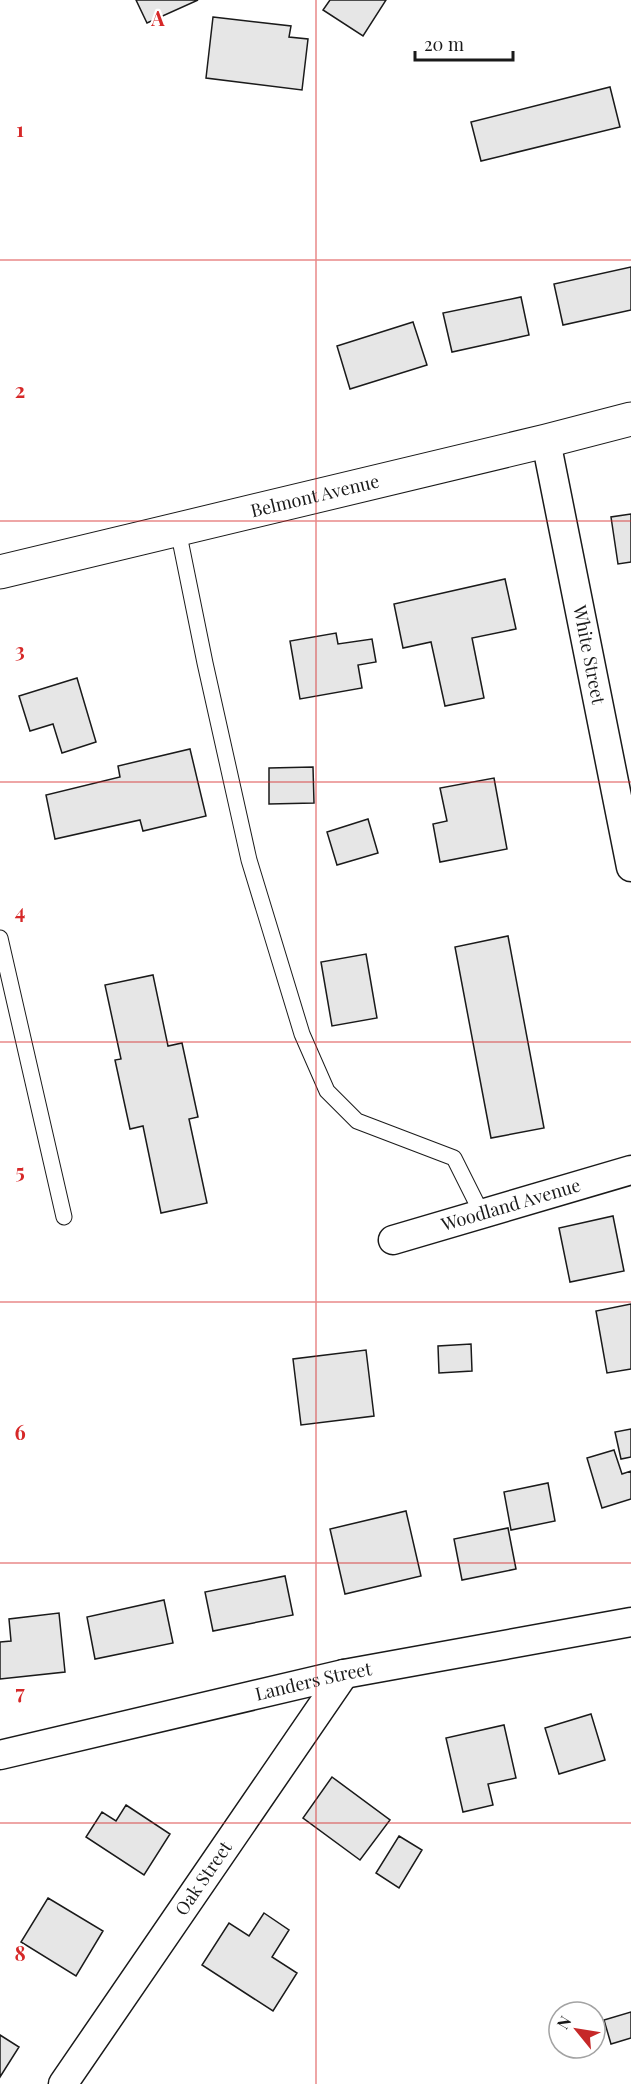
<svg xmlns="http://www.w3.org/2000/svg" width="631" height="2084" font-family="'Playfair Display',serif">
<style>
.building{fill:#e6e6e6;stroke:#1a1a1a;stroke-width:1.5}
.lines{fill:none;stroke-linecap:round;stroke-linejoin:round}
.service-casing{stroke:#1a1a1a;stroke-width:17}
.minor-casing{stroke:#1a1a1a;stroke-width:31}
.secondary-casing{stroke:#1a1a1a;stroke-width:35}
.service{stroke:#fff;stroke-width:15}
.minor{stroke:#fff;stroke-width:28}
.secondary{stroke:#fff;stroke-width:33}
.grid{fill:none;stroke:#d62828;stroke-width:1.5;stroke-opacity:0.55}
.labels{text-anchor:middle;stroke-width:4.5;stroke-linejoin:round;paint-order:stroke}
.street-label{font-size:18px;fill:#1a1a1a;stroke:#fff}
.grid-label{font-size:20px;text-anchor:middle;font-weight:bold;fill:#d62828;stroke:#fff;stroke-width:4.5;stroke-linejoin:round;paint-order:stroke}
</style>
<rect width="100%" height="100%" fill="#fff"/>
<path class="building" d="M136,0H198L147,23Z
M330,0H386L363,36L323,10Z
M213,17L291,26L289,37L308,39L302,90L206,78Z
M610,87L620,127L481,161L471,122Z
M631,267V310L563,325L554,284Z
M521,297L529,335L452,352L443,313Z
M413,322L427,365L350,389L337,346Z
M631,514V562L618,564L611,517Z
M505,579L516,629L472,638L484,698L445,706L431,642L403,648L394,604Z
M336,633L338,644L372,639L376,662L358,665L362,688L300,699L290,641Z
M77,678L96,742L62,753L53,724L30,731L19,696Z
M190,749L206,816L143,831L140,820L55,839L46,795L120,777L118,766Z
M313,767L314,803L269,804V768Z
M494,778L507,849L440,862L433,824L447,821L440,788Z
M368,819L378,853L337,865L327,832Z
M508,936L544,1128L491,1138L455,947Z
M366,954L377,1018L332,1026L321,962Z
M153,975L168,1046L182,1043L198,1117L189,1119L207,1203L161,1213L143,1126L130,1129L115,1060L121,1059L105,985Z
M613,1216L624,1271L570,1282L559,1228Z
M631,1304V1369L607,1373L596,1311Z
M471,1344L472,1371L439,1373L438,1346Z
M366,1350L374,1416L301,1425L293,1359Z
M631,1429V1457L621,1459L615,1432Z
M614,1450L622,1474L631,1471V1499L602,1508L587,1458Z
M548,1483L555,1521L511,1530L504,1492Z
M406,1511L421,1576L345,1594L330,1529Z
M508,1528L516,1569L462,1580L454,1539Z
M285,1576L293,1615L213,1631L205,1592Z
M164,1600L173,1643L95,1659L87,1617Z
M59,1613L65,1672L0,1679V1642L11,1641L9,1619Z
M591,1714L605,1760L559,1774L545,1728Z
M504,1725L516,1778L488,1784L493,1805L463,1812L446,1738Z
M332,1777L390,1820L360,1860L303,1818Z
M126,1805L170,1834L144,1875L86,1837L102,1812L116,1821Z
M399,1836L422,1850L399,1888L376,1873Z
M48,1898L103,1931L76,1976L21,1942Z
M264,1913L289,1930L272,1957L297,1973L273,2011L202,1965L229,1923L249,1936Z
M631,2012V2038L611,2044L604,2020Z
M0,2035L19,2047L0,2077Z"/>
<g class="lines">
<defs>
<path id="service" d="M178,530L205,663L249,860L302,1034L327,1091L357,1121L454,1158L482,1214
M0,938L64,1217"/>
<g id="minor">
<path id="s1" d="M546,441L631,867"/>
<path id="s2" d="M393,1240L631,1170"/>
<path id="s3" d="M0,1755L344,1674L631,1622"/>
<path id="s4" d="M63,2084L344,1674"/>
</g>
<g id="secondary">
<path id="s5" d="M0,572L546,441L631,419"/>
</g>
</defs>
<use href="#service" class="service-casing"/>
<use href="#minor" class="minor-casing"/>
<use href="#secondary" class="secondary-casing"/>
<use href="#service" class="service"/>
<use href="#minor" class="minor"/>
<use href="#secondary" class="secondary"/>
</g>
<path class="grid" d="M316,0V2084M0,260H631M0,521H631M0,782H631M0,1042H631M0,1302H631M0,1563H631M0,1823H631"/>
<g class="labels">
<g class="street-label">
<text dy="6" stroke="none"><textPath href="#s5" startOffset="324">Belmont Avenue</textPath></text>
<text dy="6" stroke="none"><textPath href="#s1" startOffset="218">White Street</textPath></text>
<text dy="6" stroke="none"><textPath href="#s2" startOffset="123">Woodland Avenue</textPath></text>
<text dy="6" stroke="none"><textPath href="#s3" startOffset="322">Landers Street</textPath></text>
<text dy="6" stroke="none"><textPath href="#s4" startOffset="249">Oak Street</textPath></text>
</g>
</g>
<g class="grid-label">
<text x="158" y="26">A</text>
<text x="20" y="137">1</text>
<text x="20" y="398">2</text>
<text x="20" y="658">3</text>
<text x="20" y="919">4</text>
<text x="20" y="1179">5</text>
<text x="20" y="1440">6</text>
<text x="20" y="1700">7</text>
<text x="20" y="1961">8</text>
</g>
<g transform="translate(577 2030) rotate(300)"><circle r="28" fill="#ffffff" stroke="#a3a3a3" stroke-width="1.5"/>
<path d="M0-4.5L10 22L0 15L-10 22Z" fill="#c62828"/>
<text y="-9" font-size="16" font-weight="bold" text-anchor="middle" fill="#1a1a1a">N</text>
</g>
<path d="M415 51v9h98v-9" fill="none" stroke="#1a1a1a" stroke-width="3"/>
<text x="424" y="51" font-size="18" fill="#1a1a1a" stroke="#ffffff" stroke-width="4.5" paint-order="stroke">20 m</text>
</svg>
